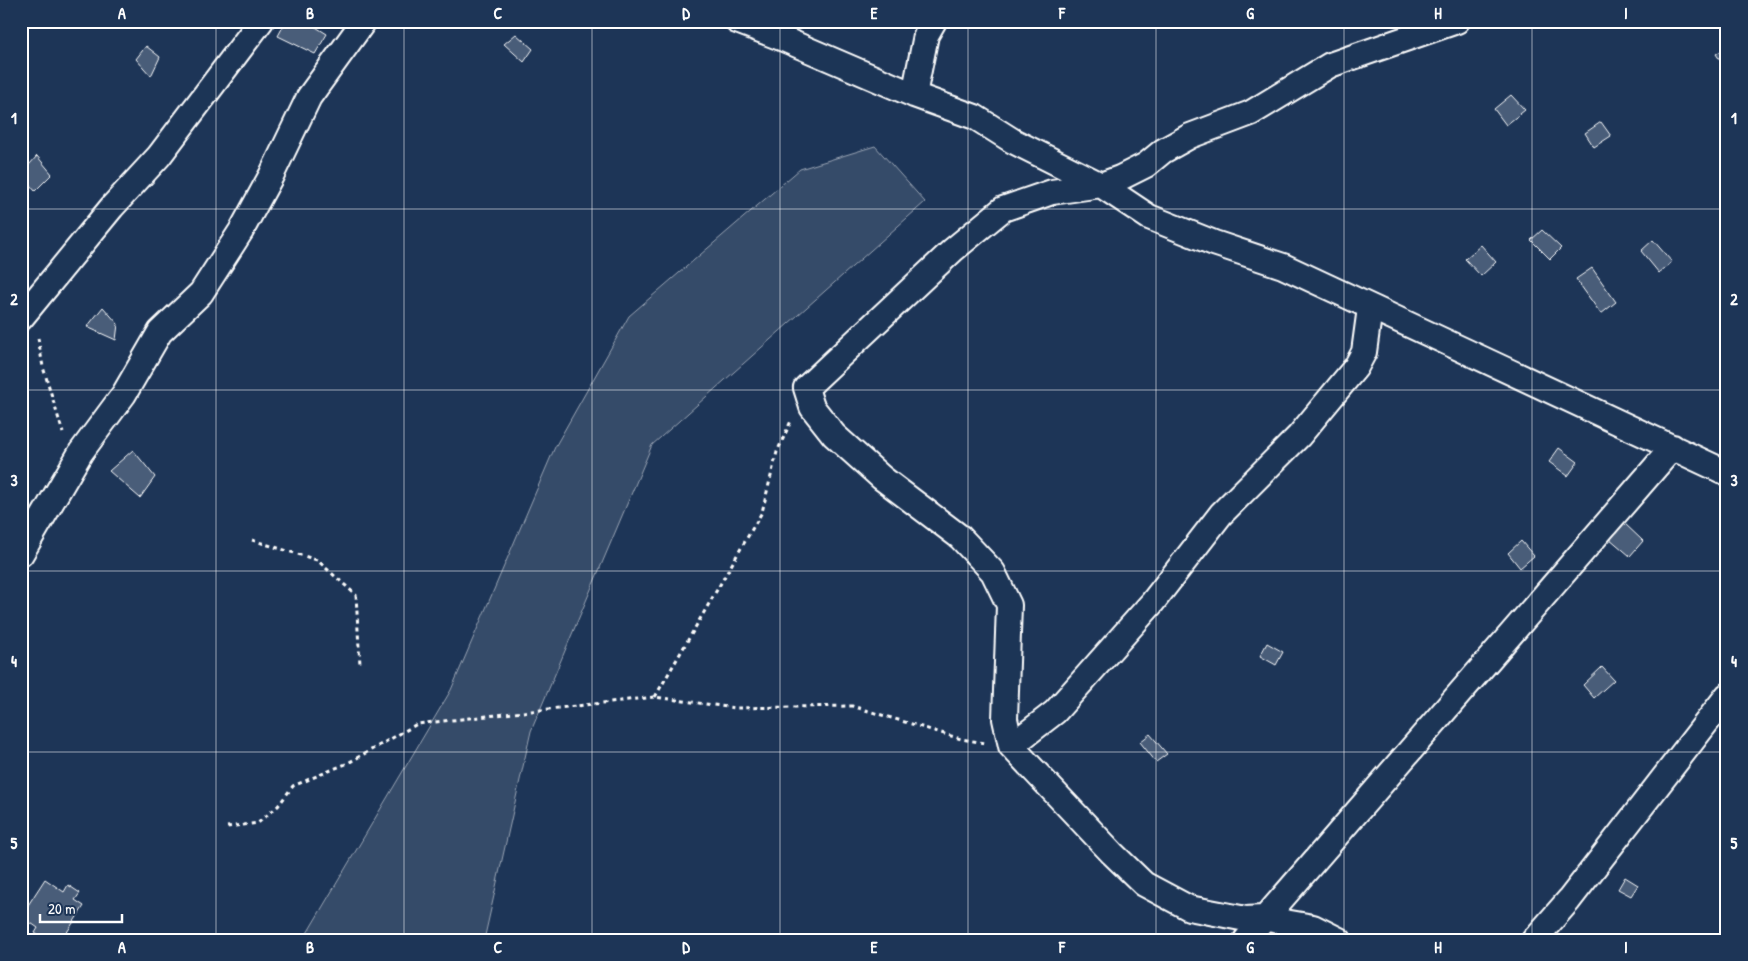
<svg xmlns="http://www.w3.org/2000/svg" width="1748" height="961" font-family="'Patrick Hand',sans-serif">
<style>
.green{fill:#364b69;stroke:#9aa5b4}
.building{fill:#4a5d79;stroke:#fff}
.lines{fill:none;stroke-linecap:round;stroke-linejoin:round}
.street-casing{stroke:#fff;stroke-width:28}
.path{stroke:#fff;stroke-width:3;stroke-dasharray:4 4;stroke-linecap:butt}
.street{stroke:#1d3557;stroke-width:24}
.grid{fill:none;stroke:#fff;stroke-width:1;stroke-opacity:0.55}
.neatline{fill:none;stroke:#fff;stroke-width:2}
.grid-label{font-size:16px;text-anchor:middle;font-weight:bold;fill:#fff}
</style>
<rect width="100%" height="100%" fill="#1d3557"/>
<filter id="ink" filterUnits="userSpaceOnUse"><feTurbulence type="fractalNoise" baseFrequency=".02" numOctaves="2"/><feDisplacementMap in="SourceGraphic" scale="10" xChannelSelector="R" yChannelSelector="G"/><feConvolveMatrix kernelMatrix="1 2 1 2 8 2 1 2 1" color-interpolation-filters="sRGB"/></filter>
<g filter="url(#ink)">
<path class="green" d="M875,146L925,202L652,445L531,731L484,940H303L451,690L555,447L629,316L800,169Z"/>
<path class="building" d="M286,21H306L327,34L315,54L278,36Z
M516,34L533,49L524,62L504,44Z
M146,46L160,57L151,76L136,59Z
M1727,47V69H1726L1716,54Z
M1511,95L1525,110L1506,125L1494,109Z
M1601,122L1611,136L1594,147L1585,133Z
M37,156L52,174L35,191L21,174Z
M1542,230L1561,248L1550,259L1531,240Z
M1653,240L1672,262L1659,273L1641,251Z
M1481,245L1496,262L1481,276L1465,259Z
M1592,268L1616,302L1601,314L1576,279Z
M103,307L118,324L116,340L87,327Z
M1559,448L1578,462L1568,476L1549,462Z
M133,450L155,477L140,498L109,471Z
M1623,522L1643,541L1630,556L1609,538Z
M1521,541L1534,556L1520,568L1508,553Z
M1267,643L1283,652L1276,665L1260,656Z
M1602,667L1614,680L1594,698L1583,685Z
M1150,734L1167,754L1156,762L1140,742Z
M1625,877L1638,885L1631,896L1618,889Z
M45,879L64,892L68,885L80,893L75,900L84,906L62,940L51,937L49,940H45L35,933L38,928L21,916Z"/>
<g class="lines">
<defs>
<path id="street" d="M737,21L781,38L914,95L975,117L1013,141L1101,185L1149,217L1214,243L1283,266L1727,473
M914,95L926,35L934,21
M21,318L112,207L159,156L261,21
M21,554L81,452L124,394L160,332L201,293L241,231L271,176L309,97L364,21
M1011,746L1055,712L1152,603L1221,514L1299,436L1356,367L1364,352L1370,308
M1246,940L1673,447
M1339,940L1313,927L1262,918L1246,919L1189,908L1144,884L1112,853L1011,746L1005,719L1009,605L993,572L960,537L882,478L834,435L812,407L806,388L953,250L1003,209L1052,192L1101,185L1120,178L1146,165L1163,151L1190,136L1251,113L1330,65L1457,21
M1534,940L1569,900L1727,696"/>
</defs>
<use href="#street" class="street-casing"/>
<path class="path" d="M21,259L26,273
M38,338L43,367L63,433
M252,540L317,560L356,595L360,665
M655,697L762,512L777,452L791,421
M227,827L258,823L278,806L293,786L348,763L417,724L655,697L735,708L852,706L961,739L985,743"/>
<use href="#street" class="street"/>
</g>
</g>
<path class="grid" d="M216,21V940M404,21V940M592,21V940M780,21V940M968,21V940M1156,21V940M1344,21V940M1532,21V940M21,209H1727M21,390H1727M21,571H1727M21,752H1727"/>
<rect width="1748" height="961" fill="none" stroke="#1d3557" stroke-width="55"/>
<path d="M40 914v8h82v-8" fill="none" stroke="#ffffff" stroke-width="2.5"/>
<text x="48" y="914" font-size="15" fill="#ffffff" stroke="#1d3557" stroke-width="4" paint-order="stroke">20 m</text>
<rect x="28" y="28" width="1692" height="906" class="neatline"/>
<g class="grid-label">
<text x="122" y="19">A</text>
<text x="310" y="19">B</text>
<text x="498" y="19">C</text>
<text x="686" y="19">D</text>
<text x="874" y="19">E</text>
<text x="1062" y="19">F</text>
<text x="1250" y="19">G</text>
<text x="1438" y="19">H</text>
<text x="1626" y="19">I</text>
<text x="14" y="124">1</text>
<text x="1734" y="124">1</text>
<text x="14" y="305">2</text>
<text x="1734" y="305">2</text>
<text x="14" y="486">3</text>
<text x="1734" y="486">3</text>
<text x="14" y="667">4</text>
<text x="1734" y="667">4</text>
<text x="14" y="849">5</text>
<text x="1734" y="849">5</text>
<text x="122" y="953">A</text>
<text x="310" y="953">B</text>
<text x="498" y="953">C</text>
<text x="686" y="953">D</text>
<text x="874" y="953">E</text>
<text x="1062" y="953">F</text>
<text x="1250" y="953">G</text>
<text x="1438" y="953">H</text>
<text x="1626" y="953">I</text>
</g>
</svg>
